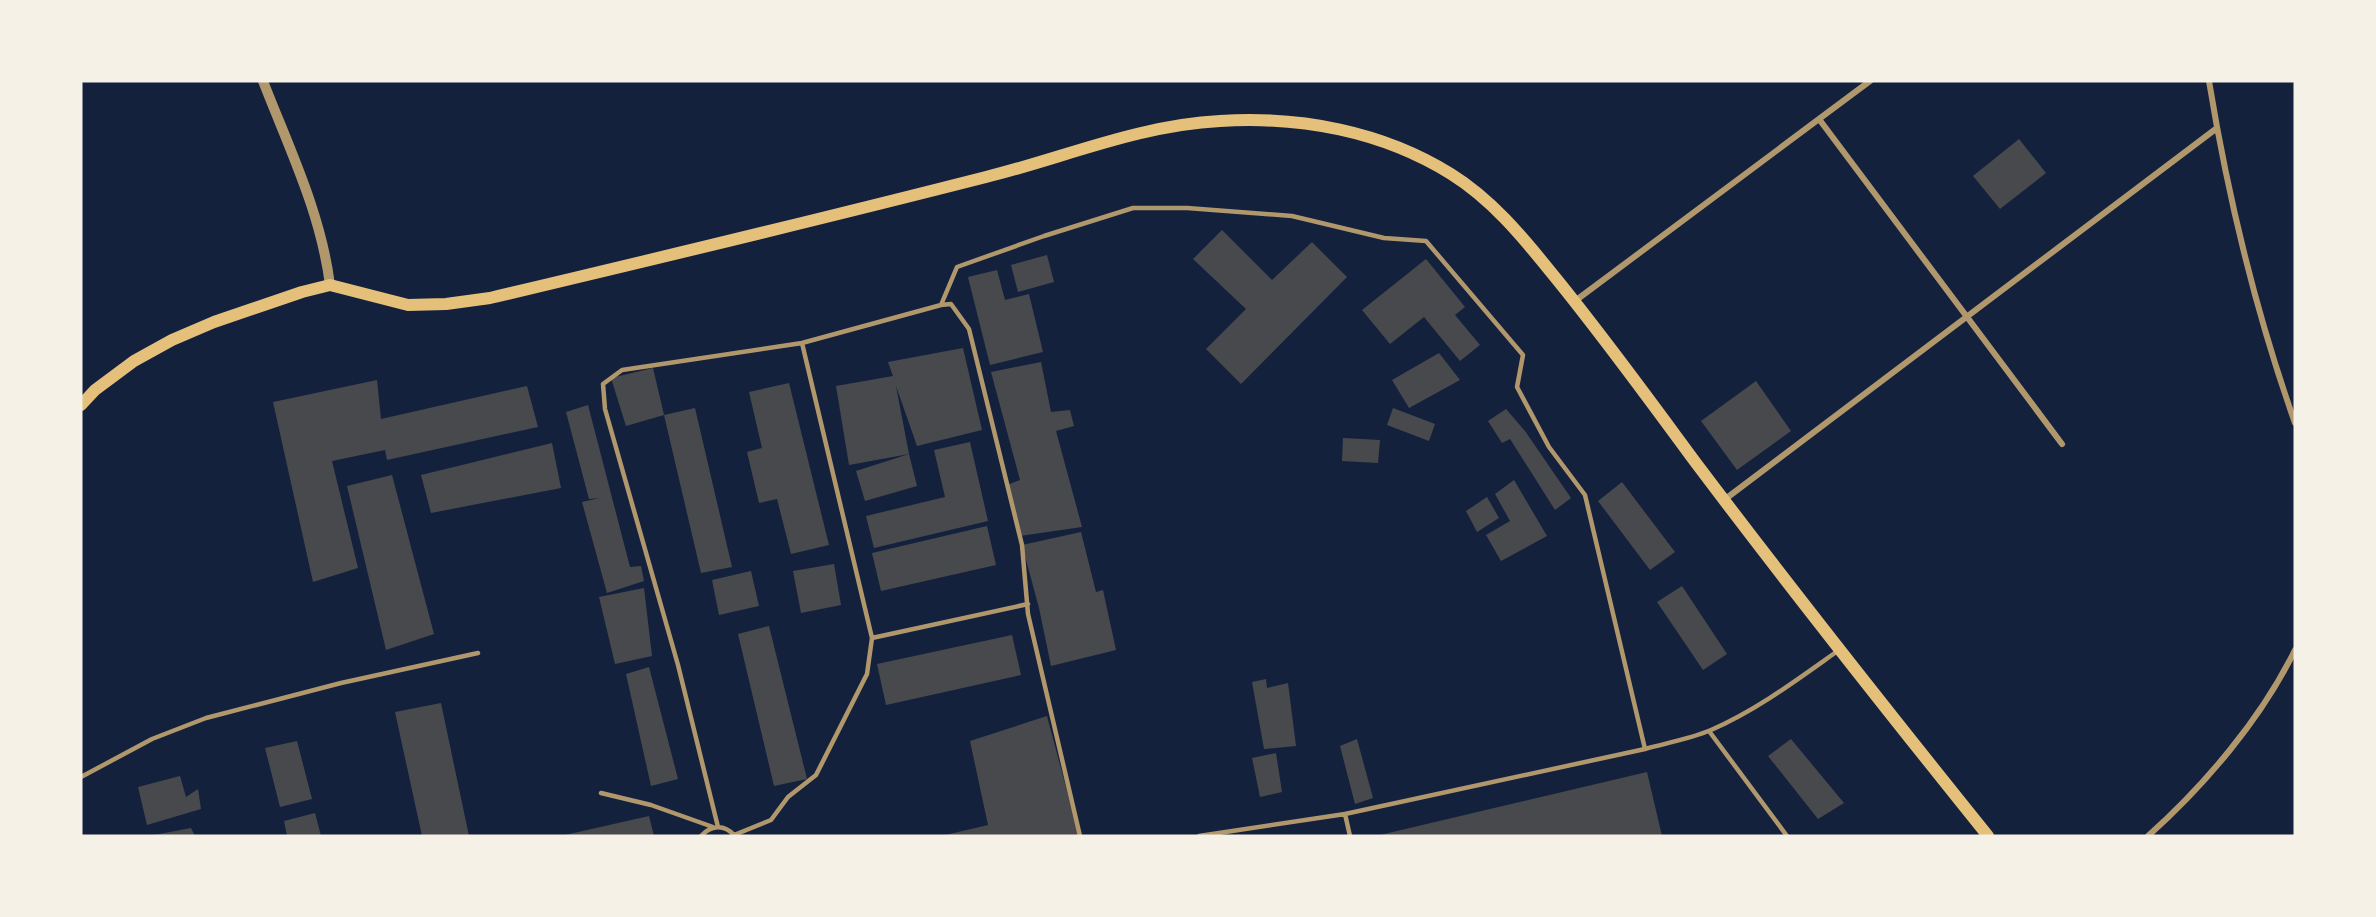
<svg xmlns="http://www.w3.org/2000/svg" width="2376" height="917" font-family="Spectral,serif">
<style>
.building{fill:#48494c}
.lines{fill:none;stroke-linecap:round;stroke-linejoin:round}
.service{stroke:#b1986c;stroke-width:4.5}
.minor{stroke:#b1986c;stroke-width:6}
.tertiary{stroke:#b1986c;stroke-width:10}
.secondary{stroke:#e5c07b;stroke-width:12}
</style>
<rect width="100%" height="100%" fill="#14213d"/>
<path class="building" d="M2019,139L2046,173L2000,209L1973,176Z
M1222,230L1272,280L1312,242L1347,277L1241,384L1206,349L1246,309L1193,259Z
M1047,255L1054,282L1018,292L1011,265Z
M1426,259L1465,307L1455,315L1480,345L1460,361L1424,317L1390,344L1362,310Z
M997,270L1005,300L1029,294L1043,352L990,365L968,277Z
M963,348L982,430L917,446L896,386L909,454L849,465L836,386L893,376L888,362Z
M1439,353L1460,380L1409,408L1392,380Z
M1041,362L1051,412L1070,410L1074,426L1056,431L1082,527L1020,536L1007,485L1020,480L991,372Z
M653,368L664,415L626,426L611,378Z
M377,380L381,419L527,386L538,427L387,460L385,450L332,461L358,568L313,582L273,402Z
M1756,381L1791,431L1737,470L1701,421Z
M789,383L829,545L791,554L777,499L759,503L747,452L762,448L749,392Z
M588,405L630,567L641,566L644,581L607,593L582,502L600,498L589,499L566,412Z
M695,408L732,567L701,573L664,415Z
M1393,408L1435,424L1429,441L1387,425Z
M1506,409L1525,431L1571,498L1555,510L1510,439L1502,443L1488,421Z
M1343,438L1380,440L1378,463L1342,461Z
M970,442L988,521L874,548L866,516L945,497L934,450Z
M552,443L561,488L431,513L421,475Z
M909,454L917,486L865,501L856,471Z
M392,475L434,634L386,650L347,486Z
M1514,480L1547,536L1501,561L1486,535L1510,521L1495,494Z
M1622,482L1675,552L1650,570L1598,501Z
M1487,497L1499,518L1477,532L1466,511Z
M987,526L996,565L881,591L872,553Z
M1081,532L1096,592L1103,590L1116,650L1051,666L1039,608L1022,545Z
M834,564L841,605L801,613L793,571Z
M751,571L759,606L719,615L712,580Z
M1682,586L1727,654L1703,670L1657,602Z
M644,588L652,656L615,664L599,597Z
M769,626L807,779L774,786L738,634Z
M1012,635L1021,675L886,705L877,664Z
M649,667L678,779L651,786L626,674Z
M1266,679L1267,688L1288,683L1296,746L1264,749L1252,682Z
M441,703L469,836H422L395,712Z
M1047,716L1079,836H941L988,825L970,741Z
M1357,739L1373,798L1355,804L1340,746Z
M1791,739L1844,803L1818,819L1768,756Z
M297,741L312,799L280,807L265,748Z
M1276,753L1282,792L1260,797L1252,758Z
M1647,772L1662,836H1381L1380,835Z
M180,776L186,797L198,789L201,809L147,825L138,787Z
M315,813L321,836H287L284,821Z
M649,816L654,836H566L565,835Z
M191,828L195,836H154V835Z"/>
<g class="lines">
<path class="service" d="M941,305L957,267L1044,236L1133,208H1187L1292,216L1384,238L1426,241L1523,355L1517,387L1549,447L1585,495L1645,749
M802,343L872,638
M1709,731L1787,836
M81,777L152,739L206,718L341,683L478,653
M601,793L651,805L713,827
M1345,814L1350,836
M718,827L678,665L605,409L603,384L622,370L802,343L941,305L951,304L969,329L1022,545L1028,614L1080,836
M734,835L771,820L788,797L816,775L867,674L872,638L1028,604
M701,836C711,825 724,824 734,835
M1199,836L1345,814L1645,749C1666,743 1690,739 1711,730C1757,710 1798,679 1839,650"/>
<path class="minor" d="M2209,81C2228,197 2256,313 2295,423
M1819,119L2062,444
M1575,301L1870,81
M1724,500L2217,128
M2148,836C2205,785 2261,719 2295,650"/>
<path class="tertiary" d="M263,81C289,148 321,213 330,285"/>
<path class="secondary" d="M81,405L95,390L134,361L172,340L214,322L302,292L330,285L408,305L446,304L490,298C655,259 821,219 986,177C1063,158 1139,125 1220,121C1300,116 1382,131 1451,174C1491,199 1521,235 1550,271C1601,333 1648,398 1696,463C1791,589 1889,713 1988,836"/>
</g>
<rect width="2376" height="917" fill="none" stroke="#f6f1e7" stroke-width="165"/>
</svg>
